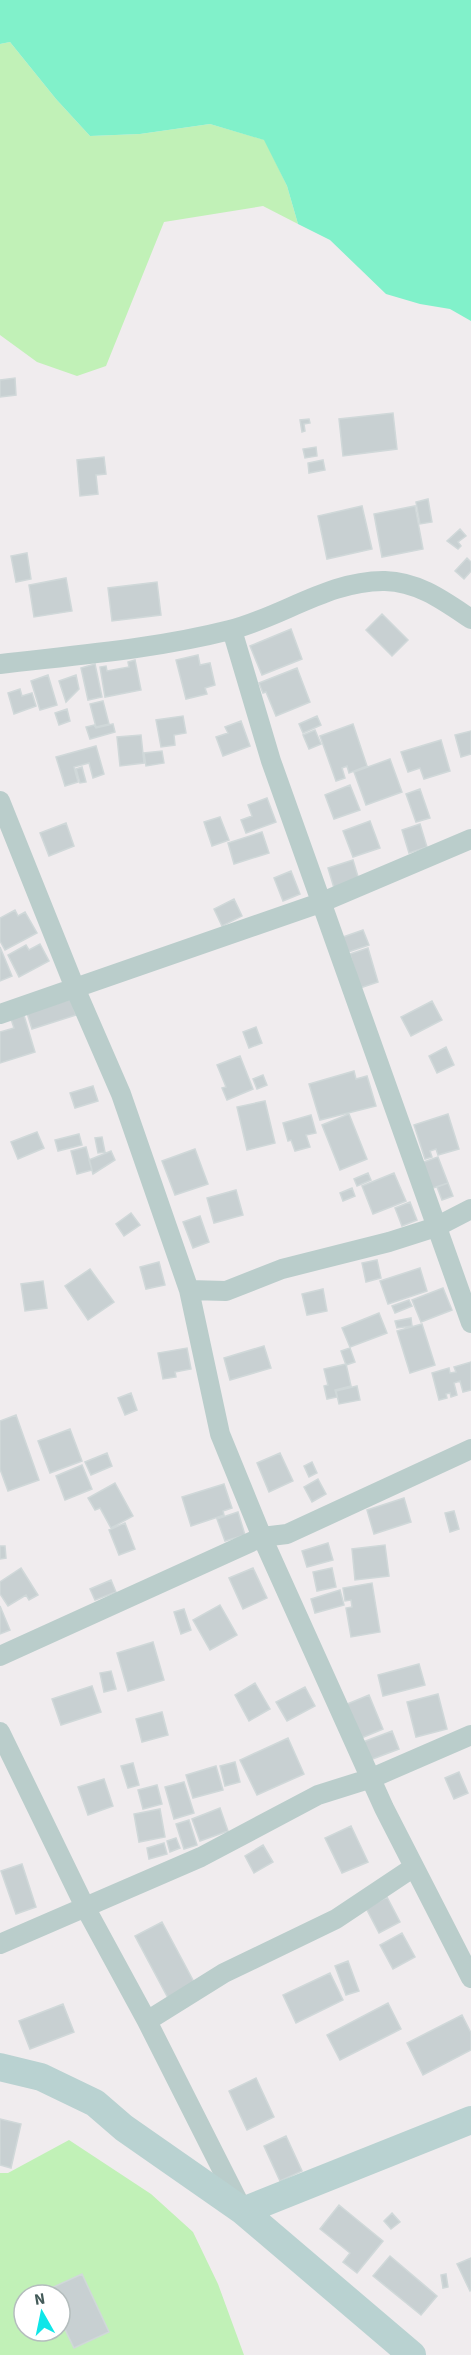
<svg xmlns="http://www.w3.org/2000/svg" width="471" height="2355" font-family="'Source Sans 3',sans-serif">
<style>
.green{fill:#c1f1b7;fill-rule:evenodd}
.water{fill:#81f1ca}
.building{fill:#c8d0d2;stroke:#d0d8d9;stroke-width:1.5}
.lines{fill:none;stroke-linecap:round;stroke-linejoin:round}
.street{stroke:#bacdcb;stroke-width:20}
.secondary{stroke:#b9d2d1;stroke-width:28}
</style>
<rect width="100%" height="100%" fill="#f0ecee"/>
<path class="green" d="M10,42L56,99L90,136L140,134L210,124L265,140L287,186L298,224L263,206L164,222L106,366L77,376L37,362L0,335V44Z
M69,2140L151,2194L193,2232L218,2284L244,2355H0V2173H8ZM24,2295H60V2331H24Z"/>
<path class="water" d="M0,0H471V321L450,309L420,304L386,294L330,240L298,224L287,186L264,140L210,124L140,134L90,136L56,99L10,42L0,44Z"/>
<path class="building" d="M15,378L16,395L0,397V380Z
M393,413L397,449L343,456L339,419Z
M309,419L310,423L304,424L305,431L302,432L300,420Z
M316,447L317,456L305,458L303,449Z
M104,457L106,474L96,475L98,494L80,496L77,460Z
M323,460L325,470L309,473L308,463Z
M428,499L432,522L420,524L416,502Z
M362,506L372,549L327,559L318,516Z
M415,506L423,549L382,557L374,514Z
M460,529L466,536L458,542L461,546L458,549L447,541Z
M27,553L31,579L16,582L11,556Z
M467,558L471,562V571L464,579L455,571Z
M66,578L72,611L34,617L29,585Z
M157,582L161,615L112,621L108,588Z
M382,614L408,640L392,656L366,630Z
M291,629L302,659L262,675L250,646Z
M198,655L200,665L210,663L215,685L205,688L207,694L186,699L176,660Z
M135,660L141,690L105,697L100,667L106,666L107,671L129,667L128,662Z
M95,664L102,697L88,700L81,668Z
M297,668L310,702L276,716L266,692L263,693L259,683Z
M48,675L57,705L40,710L31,681Z
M76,675L79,689L66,702L59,681Z
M20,689L22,696L32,693L36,706L14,714L8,693Z
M103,701L109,724L96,727L90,704Z
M67,709L70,721L59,725L55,713Z
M183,716L186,733L174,735L175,745L161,747L156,720Z
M317,716L321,725L303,733L299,724Z
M241,721L250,746L223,756L216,737L228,733L225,727Z
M113,724L115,732L90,739L86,727L94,725L96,728Z
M353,724L367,766L349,773L347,766L342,768L345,778L336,781L320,736Z
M315,730L321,744L309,749L303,735Z
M471,731V754L461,757L455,735Z
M141,735L144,763L120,766L117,737Z
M441,740L450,771L424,779L420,768L408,772L401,752Z
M96,746L104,774L93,778L89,763L74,767L78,782L65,786L56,757Z
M162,751L164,763L146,766L144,753Z
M390,759L402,792L366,805L354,772Z
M82,767L86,782L80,783L76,769Z
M350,785L360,810L334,819L325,795Z
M420,789L430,818L416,822L406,794Z
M267,798L276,822L246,833L241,820L252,816L248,805Z
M220,817L229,840L212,846L204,822Z
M370,821L380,848L353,857L343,831Z
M66,823L74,846L49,856L40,833Z
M420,824L427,847L409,853L402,830Z
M262,832L269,853L234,864L228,843Z
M353,860L359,880L334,888L328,868Z
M291,871L300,894L283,901L274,878Z
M234,899L242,916L222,926L214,909Z
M15,910L18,916L25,912L37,933L5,950L0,941V918Z
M363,930L369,945L348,952L343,937Z
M40,944L49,961L19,977L8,955L26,945L29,950Z
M0,947L12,976L0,981Z
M368,948L378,982L360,988L350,954Z
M71,999L76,1015L32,1029L27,1013Z
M432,1001L442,1020L411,1036L401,1017Z
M23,1012L35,1052L0,1063V1032L14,1028L10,1016Z
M256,1027L262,1043L249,1048L243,1032Z
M446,1047L454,1065L437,1073L429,1056Z
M240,1056L253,1089L227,1100L222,1088L226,1087L217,1065Z
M354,1071L356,1079L367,1076L376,1106L320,1120L309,1084Z
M263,1075L267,1085L257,1089L253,1079Z
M93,1086L98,1101L75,1108L70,1093Z
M265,1101L275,1143L247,1150L237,1107Z
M349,1114L367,1159L340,1170L322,1125Z
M448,1114L459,1149L438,1155L436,1149L430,1151L432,1157L425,1159L414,1125Z
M311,1115L316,1133L306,1135L310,1147L295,1151L291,1140L288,1141L283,1123Z
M37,1132L44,1148L18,1159L11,1142Z
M79,1134L82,1145L58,1151L55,1140Z
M102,1137L105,1152L98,1153L95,1138Z
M86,1147L92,1170L77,1174L71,1151Z
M195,1149L208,1184L175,1195L162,1161Z
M111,1151L115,1160L93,1174L89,1160Z
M438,1157L448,1183L430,1189L421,1163Z
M368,1173L371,1180L357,1186L354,1179Z
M394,1173L406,1201L373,1214L362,1186Z
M448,1183L453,1196L442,1200L437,1187Z
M352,1188L355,1196L343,1201L340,1193Z
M236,1190L243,1215L214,1223L207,1198Z
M410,1202L417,1220L402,1226L395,1208Z
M131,1213L140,1225L124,1236L116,1224Z
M200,1216L209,1242L193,1248L183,1222Z
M377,1260L381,1278L366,1282L362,1263Z
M159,1262L165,1285L146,1289L140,1267Z
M420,1268L427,1291L388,1304L380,1281Z
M90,1269L114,1302L88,1320L65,1286Z
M43,1281L47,1308L25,1311L21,1284Z
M443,1288L452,1310L421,1322L412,1300Z
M323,1289L327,1311L307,1315L302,1294Z
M409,1300L412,1306L395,1313L392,1306Z
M379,1313L387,1333L350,1347L342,1328Z
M411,1318L412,1326L397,1328L395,1321Z
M422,1324L435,1365L410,1373L397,1331Z
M264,1346L271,1368L230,1380L224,1358Z
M187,1348L191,1369L175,1372L176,1377L163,1379L158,1353Z
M350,1348L355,1362L346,1365L341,1351Z
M471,1362V1390L463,1392L460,1381L454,1383L457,1395L451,1397L450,1393L446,1394L447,1398L439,1400L432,1373L449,1368L450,1373L456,1372L454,1367Z
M346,1364L351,1386L335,1390L337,1397L327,1399L324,1386L328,1385L324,1369Z
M357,1386L360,1400L339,1404L336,1391Z
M131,1393L137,1410L125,1415L118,1398Z
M16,1415L39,1480L8,1491L0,1469V1421Z
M70,1429L82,1461L50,1473L38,1441Z
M107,1453L112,1466L91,1475L85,1462Z
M280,1453L293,1481L269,1492L257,1463Z
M312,1462L317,1473L309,1477L304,1466Z
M82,1465L92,1489L65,1500L56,1476Z
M318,1479L326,1494L312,1502L304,1487Z
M115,1483L133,1516L111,1528L100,1508L95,1510L88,1498Z
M224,1484L232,1508L223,1511L224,1515L191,1526L182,1497Z
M404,1498L411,1522L374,1534L367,1510Z
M454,1511L459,1529L450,1532L445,1513Z
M238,1512L245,1535L225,1541L217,1519Z
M125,1523L135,1549L119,1555L109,1530Z
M328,1543L333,1560L307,1567L302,1551Z
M385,1545L389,1576L355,1580L352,1549Z
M0,1546H5L6,1558L0,1559Z
M21,1568L38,1595L29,1600L26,1595L8,1606L0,1594V1582Z
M253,1568L267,1598L243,1609L229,1578Z
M332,1568L336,1587L317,1591L313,1572Z
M111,1580L116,1592L95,1600L90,1589Z
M372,1583L380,1632L351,1637L346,1608L352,1607L351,1600L345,1601L343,1588Z
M340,1590L344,1605L315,1613L311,1599Z
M220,1605L237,1635L210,1650L193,1620Z
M0,1606L10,1630L0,1634Z
M184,1609L191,1630L181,1634L174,1612Z
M153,1642L164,1680L128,1691L117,1653Z
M419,1664L425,1685L383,1696L378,1675Z
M111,1671L116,1689L104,1692L100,1673Z
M255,1683L270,1709L249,1721L235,1695Z
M92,1686L101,1712L61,1725L52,1699Z
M305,1687L315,1706L287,1721L276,1702Z
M438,1694L447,1729L416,1737L407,1702Z
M369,1695L383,1729L359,1739L345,1705Z
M162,1712L168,1735L142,1742L136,1719Z
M392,1731L399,1749L370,1760L363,1742Z
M288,1738L304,1774L257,1795L240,1760Z
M235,1762L240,1782L225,1786L220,1766Z
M133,1763L139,1785L128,1788L121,1766Z
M216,1766L223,1790L193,1798L186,1775Z
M459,1772L468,1793L454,1799L445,1778Z
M104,1779L113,1806L88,1815L78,1787Z
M184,1782L194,1813L174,1819L165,1787Z
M157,1785L162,1804L143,1809L138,1790Z
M220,1808L228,1831L200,1841L192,1819Z
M160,1809L165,1837L139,1842L134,1814Z
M189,1820L197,1845L184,1849L176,1824Z
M351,1826L368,1862L342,1873L325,1838Z
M176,1838L180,1848L170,1852L167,1841Z
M164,1843L167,1854L149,1859L147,1848Z
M263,1845L273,1862L254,1873L245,1856Z
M22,1864L36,1907L16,1914L1,1871Z
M387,1897L400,1922L379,1933L366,1908Z
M162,1922L195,1984L168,1998L135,1936Z
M402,1933L415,1957L393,1969L380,1945Z
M348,1961L359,1991L346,1995L335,1966Z
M330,1973L343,2000L296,2023L283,1995Z
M388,2003L401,2029L340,2060L327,2035Z
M63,2004L74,2032L30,2049L19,2021Z
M462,2015L471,2033V2050L423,2075L407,2043Z
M256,2078L274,2117L247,2130L229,2091Z
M0,2119L21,2124L11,2168L0,2165Z
M286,2136L302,2171L280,2181L264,2146Z
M339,2205L383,2241L357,2273L343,2262L350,2253L320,2229Z
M392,2213L400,2222L391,2229L384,2221Z
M390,2256L437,2296L421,2315L373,2276Z
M471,2258V2290L470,2291L457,2264Z
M82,2274L109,2332L74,2348L60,2319V2295H49L47,2290Z
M446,2274L448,2287L443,2288L441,2275Z"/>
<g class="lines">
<path class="street" d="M232,630L271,761L471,1323
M0,664C77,655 155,649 230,630C282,617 330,580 385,581C419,582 444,601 471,619
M0,801L75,988L121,1094L189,1290L220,1434L262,1537L384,1808L471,1978
M0,1014L320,903L471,839
M189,1290L226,1291L282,1269L389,1242L436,1227L471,1209
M0,1656L262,1537L287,1534L471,1449
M0,1732L85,1907L147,2021L242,2209
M0,1944L201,1857L318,1795L372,1778L471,1735
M147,2021L224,1973L336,1919L414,1867"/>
<path class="secondary" d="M0,2067L41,2077L95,2103L124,2128L243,2211L412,2355
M243,2211L471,2120"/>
</g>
<g transform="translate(42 2313) rotate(351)"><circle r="28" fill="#ffffff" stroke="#b4bdbd" stroke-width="1.5"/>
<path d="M0-4.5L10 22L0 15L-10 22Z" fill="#0ee6e8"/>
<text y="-9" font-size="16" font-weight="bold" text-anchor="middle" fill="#445b59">N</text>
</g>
</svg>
